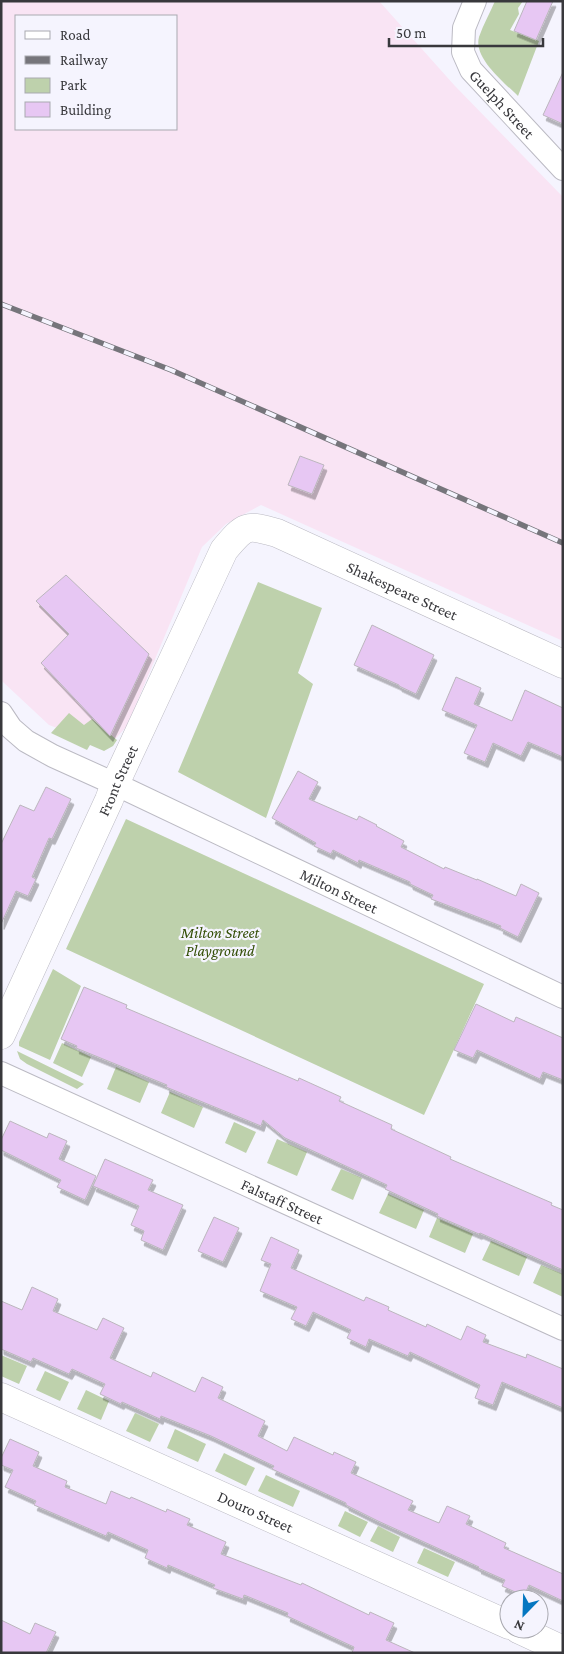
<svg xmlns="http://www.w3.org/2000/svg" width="564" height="1654" font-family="'Crimson Pro',serif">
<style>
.industrial{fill:#f9e4f4;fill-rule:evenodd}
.green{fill:#bed1ac}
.building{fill:#e7c7f3;stroke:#bbb6bd;filter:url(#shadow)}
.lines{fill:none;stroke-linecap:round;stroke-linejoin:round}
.minor-casing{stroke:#bbbac3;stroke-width:24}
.tertiary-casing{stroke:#bbbac3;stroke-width:29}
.minor{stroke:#fff;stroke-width:22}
.tertiary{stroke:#fff;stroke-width:28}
.rail-casing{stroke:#76757b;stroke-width:5.5}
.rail{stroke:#f5f4fe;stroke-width:4;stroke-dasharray:11;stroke-linecap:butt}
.labels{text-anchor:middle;stroke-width:4.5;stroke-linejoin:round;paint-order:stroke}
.street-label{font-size:16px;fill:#38383c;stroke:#f5f4fe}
.park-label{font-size:16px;font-style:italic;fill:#344f07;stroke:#f5f4fe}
</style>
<defs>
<filter id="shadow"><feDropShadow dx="3" dy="5.5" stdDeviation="0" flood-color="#0004"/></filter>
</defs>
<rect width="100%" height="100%" fill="#f5f4fe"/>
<path class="industrial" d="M1,1H379L455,86L563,197V641L261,505L226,524L202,547L127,726L108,747L49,725L3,682L1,678ZM16,16H176V129H16Z"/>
<path class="green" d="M495,1H523L518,8L519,14L510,30L539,41L518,96C505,83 473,58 479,37C483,25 490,13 495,1Z
M258,582L322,608L298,673L313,684L266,818L178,772Z
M69,713L84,725L92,719L117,740L113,746L104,751L90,745L87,750L53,734L51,733Z
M126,819L484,984L424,1115L66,949Z
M53,969L81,986L50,1060L19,1046V1042Z
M62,1043L91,1057L82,1077L53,1063Z
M17,1051L84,1084L77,1089L27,1064L20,1059Z
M116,1067L149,1082L140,1103L107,1089Z
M170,1092L203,1107L194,1128L161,1113Z
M234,1122L256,1132L246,1153L225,1143Z
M277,1139L307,1152L297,1176L267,1163Z
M341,1169L362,1178L353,1200L331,1190Z
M388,1194L424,1210L416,1229L379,1213Z
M437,1218L473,1234L465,1253L429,1237Z
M491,1241L527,1257L519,1276L482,1260Z
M541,1265L563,1274V1297L533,1283Z
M1,1355L27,1366L19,1384L1,1376Z
M45,1371L69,1382L60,1401L36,1390Z
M86,1390L109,1401L101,1420L77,1409Z
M135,1413L159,1424L150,1442L126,1431Z
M175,1429L206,1444L198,1462L167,1448Z
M224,1453L255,1468L246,1486L215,1471Z
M266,1475L300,1491L293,1507L258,1491Z
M345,1511L368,1522L360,1537L338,1526Z
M378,1526L400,1537L393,1552L370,1541Z
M424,1548L455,1562L448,1577L417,1563Z"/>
<path class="building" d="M527,1H553L536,40L514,31Z
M563,72V124L543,115Z
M300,456L324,465L312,494L288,485Z
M66,575L149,654L110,736L41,663L69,634L36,601Z
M372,625L434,655L416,694L399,686V685L354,665Z
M456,677L481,688L474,704L512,721L525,690L563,708V757L528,742L521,756L493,743L485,762L464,753L477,725L442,710Z
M298,771L318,782L309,799L357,820L359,816L377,825L376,826L404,841L401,847L444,869L445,867L477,880V879L516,896L521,884L539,893L518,937L500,928L501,926L431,899L433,895L410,884V882L359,860L358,863L333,850L331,854L314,846L316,843L272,818Z
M46,787L71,799L52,839L49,838L32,877L36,879L28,896L16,891L1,924V844L20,805L34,811Z
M84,987L127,1005L126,1008L298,1081L299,1078L341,1097L339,1101L392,1125L391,1129L451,1157L450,1159L552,1203L551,1205L563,1210V1270L480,1233L479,1234L437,1216L438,1214L385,1189L387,1185L285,1138L263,1120L261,1126L166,1087L167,1085L76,1048L77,1046L61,1039Z
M476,1004L514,1022L516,1017L563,1038V1080L543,1072L540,1079L477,1050L473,1058L454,1050Z
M10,1121L47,1138L49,1133L67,1141L59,1159L96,1176L85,1200L57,1187L61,1180L1,1150V1140Z
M105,1159L153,1180L148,1190L183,1205L163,1250L141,1240L144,1231L131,1225L139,1206L93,1186Z
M214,1217L239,1228L223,1262L198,1251Z
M271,1237L299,1250L291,1268L364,1301L366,1297L389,1307L388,1310L426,1327L427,1324L461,1340L467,1326L486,1335L483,1342L526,1358L527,1354L563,1369V1408L502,1382L493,1405L475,1398L480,1385L410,1352L408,1356L369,1339L366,1347L347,1338L351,1330L313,1312L306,1326L291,1319L297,1307L260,1291L271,1264L261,1260Z
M32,1287L58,1299L53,1311L97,1330L103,1318L124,1328L110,1358L151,1377L153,1372L195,1392L202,1377L223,1387L218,1398L265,1421L258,1436L287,1451L294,1437L333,1455L334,1452L356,1462L351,1473L413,1501L408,1510L439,1523L447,1506L470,1516L466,1524L506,1543L504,1548L563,1574V1601L529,1585L524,1596L502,1586L505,1580L478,1568L479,1567L378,1521L346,1505V1503L272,1469L274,1466L211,1436L161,1416L160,1419L122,1402L121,1404L100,1394L105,1384L72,1369L69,1374L33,1358L31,1362L1,1349V1301L22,1310Z
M10,1439L39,1452L33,1466L67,1481L65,1487L106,1504L111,1491L130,1499L131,1497L166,1512L167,1509L190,1519L187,1525L226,1542L221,1554L301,1585L302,1583L369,1615L370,1612L394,1623L386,1640L415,1653H352L354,1647L287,1616L288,1613L244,1595L243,1599L213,1588L215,1585L168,1565L167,1568L145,1558L148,1550L108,1532L106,1536L34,1505L36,1501L5,1487L13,1470L1,1465V1458Z
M1,1620L30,1634L35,1623L56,1632L46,1653H1Z"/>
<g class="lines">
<defs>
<g id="minor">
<path id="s1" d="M475,1L464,28L463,52L471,70L563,169"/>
<path id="s2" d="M1,713L11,728L26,741L53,756L115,784L563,997"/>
<path id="s3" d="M1,1073L563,1329"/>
</g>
<g id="tertiary">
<path id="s4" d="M1,1035L109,800L115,784L224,550C245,525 246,524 277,533L563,664"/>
<path id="s5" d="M1,1397L509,1625"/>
<path d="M518,1629L563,1650"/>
</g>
</defs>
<use href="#minor" class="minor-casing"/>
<use href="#tertiary" class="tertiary-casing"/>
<use href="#minor" class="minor"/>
<use href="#tertiary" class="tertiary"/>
<defs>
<path id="rail" d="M1,304L171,370L563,543"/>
</defs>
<use href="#rail" class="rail-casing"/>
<use href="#rail" class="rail"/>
</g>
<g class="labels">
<g class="street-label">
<text dy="6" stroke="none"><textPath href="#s1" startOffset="119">Guelph Street</textPath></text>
<text dy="6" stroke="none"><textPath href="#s4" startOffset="734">Shakespeare Street</textPath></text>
<text dy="6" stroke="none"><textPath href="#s4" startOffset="280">Front Street</textPath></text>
<text dy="6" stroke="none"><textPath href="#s2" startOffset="385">Milton Street</textPath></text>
<text dy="6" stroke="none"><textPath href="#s3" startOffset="309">Falstaff Street</textPath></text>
<text dy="6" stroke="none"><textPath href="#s5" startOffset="279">Douro Street</textPath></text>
</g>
<g class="park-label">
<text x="220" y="938">Milton Street<tspan x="220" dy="18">Playground</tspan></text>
</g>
</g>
<rect width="564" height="1654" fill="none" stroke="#38383c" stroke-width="5"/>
<rect x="15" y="15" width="162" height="115" fill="#f5f4fe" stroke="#a9a9b0"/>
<rect x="25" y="31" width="25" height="8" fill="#ffffff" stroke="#a9a9b0"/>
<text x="60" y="40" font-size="15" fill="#38383c">Road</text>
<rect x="25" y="56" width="25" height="8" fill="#76757b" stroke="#a9a9b0"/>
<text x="60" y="65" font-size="15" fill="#38383c">Railway</text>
<rect x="25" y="78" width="25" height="15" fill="#bed1ac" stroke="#a9a9b0"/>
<text x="60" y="90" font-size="15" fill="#38383c">Park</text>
<rect x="25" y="102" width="25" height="15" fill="#e7c7f3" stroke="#a9a9b0"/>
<text x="60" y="115" font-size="15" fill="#38383c">Building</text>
<g transform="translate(524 1614) rotate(203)"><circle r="24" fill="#f5f4fe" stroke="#a9a9b0"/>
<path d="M0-4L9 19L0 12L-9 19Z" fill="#0577c1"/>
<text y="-8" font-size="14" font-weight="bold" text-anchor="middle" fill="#38383c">N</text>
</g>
<path d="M389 38v8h154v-8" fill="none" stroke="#38383c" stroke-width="2.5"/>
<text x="396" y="38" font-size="15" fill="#38383c" stroke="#f5f4fe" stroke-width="4" paint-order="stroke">50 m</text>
</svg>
